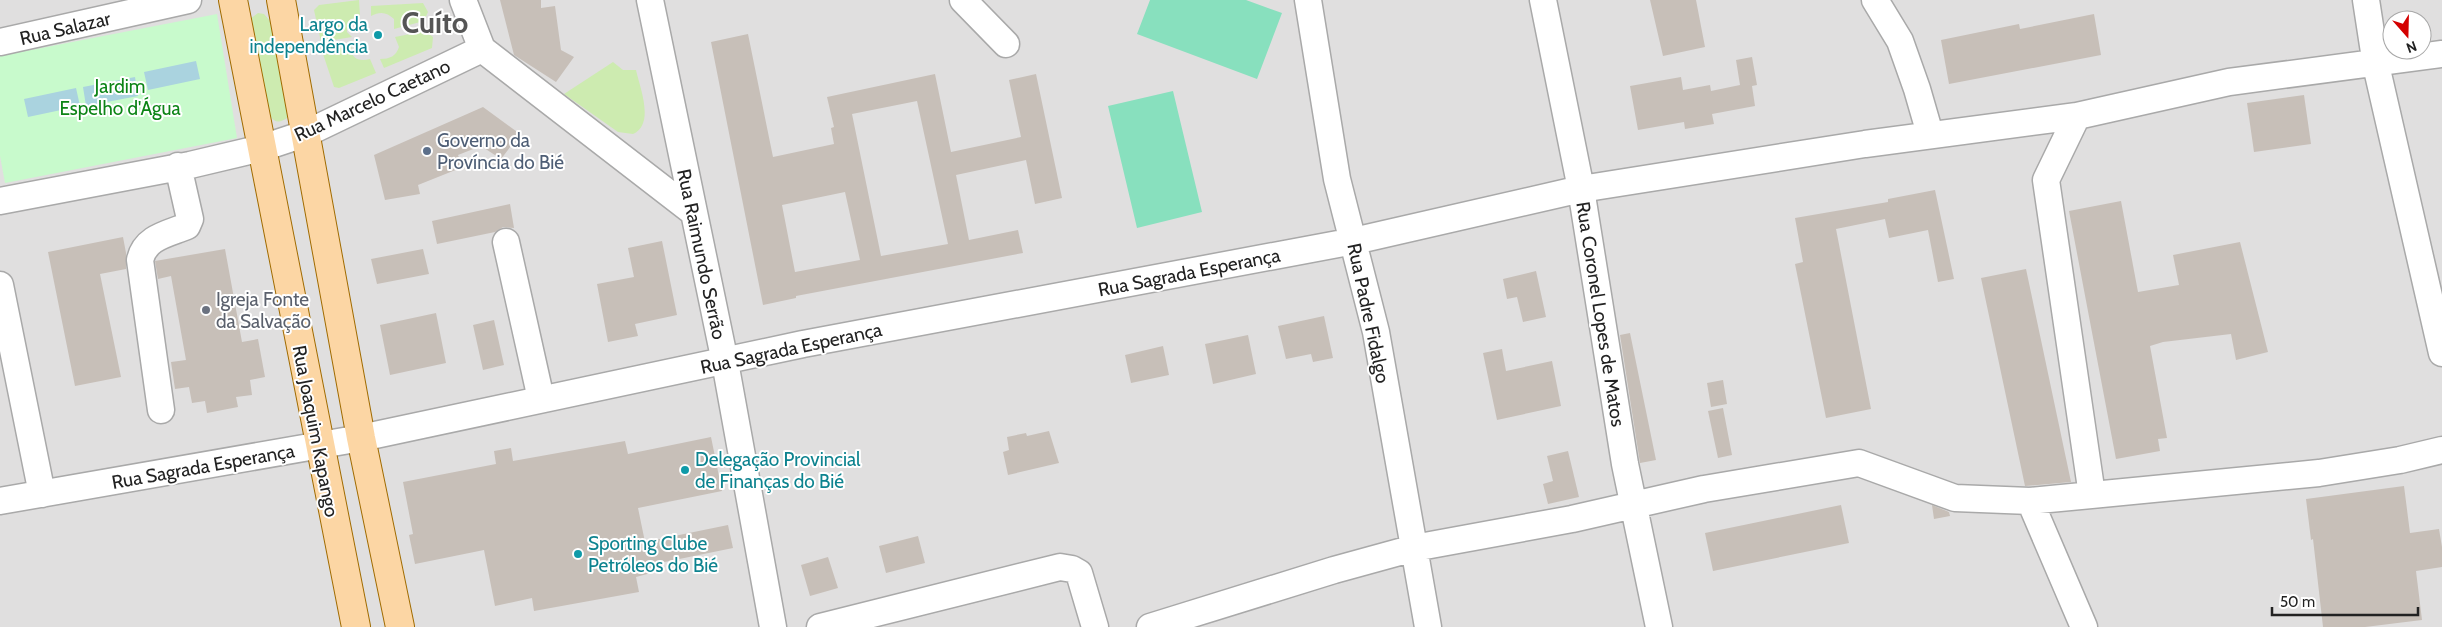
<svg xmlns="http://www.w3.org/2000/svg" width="2442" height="627" font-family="Cabin,sans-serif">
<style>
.residential{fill:#e0dfdf;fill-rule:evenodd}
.grass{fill:#cdebb0}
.park{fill:#c8facc}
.pitch{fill:#88e0be}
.water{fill:#aad3df}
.building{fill:#c7bfb8;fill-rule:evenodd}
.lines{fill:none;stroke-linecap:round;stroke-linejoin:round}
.minor-casing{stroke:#a9a9a9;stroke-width:29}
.major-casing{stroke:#a06b00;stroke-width:30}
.minor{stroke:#fff;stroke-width:26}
.major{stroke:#fcd6a4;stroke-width:28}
.culture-dot{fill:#0f9aa8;stroke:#fff;stroke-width:2}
.service-dot{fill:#5c6f8a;stroke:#fff;stroke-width:2}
.worship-dot{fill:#6b7280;stroke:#fff;stroke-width:2}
.labels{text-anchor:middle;stroke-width:4;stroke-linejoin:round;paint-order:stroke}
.culture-label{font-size:19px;fill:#0d838f;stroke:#fff;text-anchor:start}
.street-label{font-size:19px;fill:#222;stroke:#fff}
.park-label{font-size:19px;fill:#0c8416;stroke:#fff}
.service-label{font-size:19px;fill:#4e5e75;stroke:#fff;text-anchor:start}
.worship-label{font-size:19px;fill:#5b616d;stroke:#fff;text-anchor:start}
.town-label{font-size:29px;font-weight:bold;fill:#555;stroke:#fff}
</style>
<rect width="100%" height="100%" fill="#f2efe9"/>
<path class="residential" d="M0,0H2442V627H0ZM2392,20H2422V50H2392Z"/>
<path class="grass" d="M359,0L360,16L351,19L347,25V32L352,37L321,42L314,10L319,5Z
M423,3L428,12L424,21L394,29V19C387,12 380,11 371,16V6Z
M258,13L264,14L270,21L289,112L287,118C280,123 275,123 270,116L250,19Z
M425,31L433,37L432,48L384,68L380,59C390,59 396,56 399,47L395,37Z
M352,44C349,58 358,62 370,59L376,73L339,88L334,87L323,54Z
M613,62L623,70H636C640,88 655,124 633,134L618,132L564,94Z"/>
<path class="park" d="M217,14L237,138L5,183L0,156V56Z"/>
<path class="pitch" d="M1150,0H1246L1282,13L1257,79L1137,34Z
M1173,91L1202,212L1137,228L1108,106Z"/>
<path class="water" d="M196,61L200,79L148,90L144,72Z
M135,77L138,96L86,106L83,87Z
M76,88L80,106L28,117L24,99Z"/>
<path class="building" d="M500,0H541V8L555,6L561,50L574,57L556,82L514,55Z
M1650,0H1696L1705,47L1663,56Z
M2094,14L2101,55L1949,84L1941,40L2019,24L2020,29Z
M748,34L773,157L834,144L831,128L834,127L827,97L935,74L951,152L1021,137L1009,80L1036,74L1062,198L1035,204L1026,160L956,175L969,240L1018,230L1023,253L796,296V298L763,305L711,42ZM917,101L948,244L881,256L852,114ZM845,192L860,260L795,272L782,205Z
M1752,57L1757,85L1752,86L1755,106L1712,114L1714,124L1685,129L1684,122L1638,130L1630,86L1681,77L1683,90L1710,85L1711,91L1740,85L1736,60Z
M2304,95L2311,144L2254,152L2247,103Z
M483,107L520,134L501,159L481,146L458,155L463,167L418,185L420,194L385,200L374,155Z
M1935,190L1954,279L1938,282L1928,230L1889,238L1885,219L1836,229L1871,409L1826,418L1795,264L1803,262L1795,218L1888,202V199Z
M2121,201L2138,292L2179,285L2173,255L2240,242L2268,352L2236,360L2231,334L2163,342L2150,346L2167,438L2158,439L2160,451L2116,459L2069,211Z
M510,204L514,228L503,227L495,232L437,244L432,221Z
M123,237L126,253V269L100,274L121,377L75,386L48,252Z
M662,241L677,315L635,324L638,336L608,342L597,284L634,277L628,248Z
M225,249L242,342L258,339L265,377L250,380L252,395L236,397L238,407L207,413L205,401L192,403L189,387L175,389L171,362L186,360L171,276L158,279L155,261Z
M423,249L429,274L377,284L371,259Z
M2026,269L2071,482L2025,486L1981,278Z
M1536,271L1546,317L1523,322L1517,297L1507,299L1503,279Z
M436,313L446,363L390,375L380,325Z
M1324,316L1333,358L1313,362L1311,354L1286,359L1278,326Z
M494,320L504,365L483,370L473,325Z
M1630,333L1656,460L1640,463L1620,335Z
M1248,335L1256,374L1213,384L1205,344Z
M1163,346L1169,375L1131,383L1125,355Z
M1502,349L1506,371L1552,361L1561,406L1497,420L1483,353Z
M1723,380L1727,404L1711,407L1707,383Z
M1723,408L1732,455L1718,458L1708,411Z
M1049,431L1059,463L1008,475L1003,452L1009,450L1007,437L1026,433L1027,436Z
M711,437L722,491L638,508L645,542L728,525L733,548L650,565L651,573L636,577L639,592L534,611L532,598L495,606L484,550L415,564L409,535L413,534L403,482L496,464L494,451L511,448L513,461L625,441L628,454Z
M1568,451L1579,497L1548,504L1543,484L1553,481L1547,456Z
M2404,486L2410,533L2439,529L2442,547V567L2416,571L2422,620L2365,627H2323L2313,539L2311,540L2306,499Z
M1841,505L1849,543L1713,571L1705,533Z
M1932,505L1949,512L1950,516L1934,519Z
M918,536L925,563L886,573L879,546Z
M828,557L838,588L810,596L801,565Z"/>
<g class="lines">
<defs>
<path id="minor" d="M463,0L482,49
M650,0L725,362L773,627
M963,0L1006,44
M1308,0L1337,179L1376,332L1428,627
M1543,0L1581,189L1625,464L1659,627
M1875,0L1900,41L1917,89L1930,134
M2366,0L2376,65L2442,353
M0,42L188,0
M0,201L190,165L262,148L307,133L482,49L693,212
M506,242L541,399
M0,285L42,494
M161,410L140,260C145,237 168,234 187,226L190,219L178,166
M2092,495L2046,180L2077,116L2229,82L2442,54
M0,501L361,438L803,344L1354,241L1581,189L1865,144L2077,116
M2030,501L2084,627
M820,627L1060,567L1072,569L1079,573L1095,627
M1150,627L1334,570L1414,548L1572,519L1704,489L1859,463L1955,498L2030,501L2319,473L2400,460L2442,450"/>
<path id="major" d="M233,0L356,627
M281,0L361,438L400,627"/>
</defs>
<use href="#minor" class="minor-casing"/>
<use href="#major" class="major-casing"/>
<use href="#minor" class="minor"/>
<use href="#major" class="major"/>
</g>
<g class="culture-dot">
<circle cx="378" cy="35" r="5"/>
<circle cx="685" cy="470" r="5"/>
<circle cx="578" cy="554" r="5"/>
</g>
<circle class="service-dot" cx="427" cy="151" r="5"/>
<circle class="worship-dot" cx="206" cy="310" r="5"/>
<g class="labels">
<g class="culture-label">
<text x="368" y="31" text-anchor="end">Largo da<tspan x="368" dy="22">independência</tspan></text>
<text x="695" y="466">Delegação Provincial<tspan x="695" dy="22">de Finanças do Bié</tspan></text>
<text x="588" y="550">Sporting Clube<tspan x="588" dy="22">Petróleos do Bié</tspan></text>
</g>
<g class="street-label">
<text transform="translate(65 28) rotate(-13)" y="7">Rua Salazar</text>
<text transform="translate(372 100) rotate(-25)" y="7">Rua Marcelo Caetano</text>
<text transform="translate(702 254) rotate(78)" y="7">Rua Raimundo Serrão</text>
<text transform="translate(1189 272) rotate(-11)" y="7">Rua Sagrada Esperança</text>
<text transform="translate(1369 313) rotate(78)" y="7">Rua Padre Fidalgo</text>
<text transform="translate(1601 314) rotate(81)" y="7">Rua Coronel Lopes de Matos</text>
<text transform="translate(791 348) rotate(-12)" y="7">Rua Sagrada Esperança</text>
<text transform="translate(316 431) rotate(79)" y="7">Rua Joaquim Kapango</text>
<text transform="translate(203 466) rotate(-10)" y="7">Rua Sagrada Esperança</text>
</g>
<g class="park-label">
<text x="120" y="93">Jardim<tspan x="120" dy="22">Espelho d'Água</tspan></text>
</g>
<g class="service-label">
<text x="437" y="147">Governo da<tspan x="437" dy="22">Província do Bié</tspan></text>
</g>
<g class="worship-label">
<text x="216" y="306">Igreja Fonte<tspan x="216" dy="22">da Salvação</tspan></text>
</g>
<g class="town-label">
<text x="435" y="33">Cuíto</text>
</g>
</g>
<g transform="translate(2407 35) rotate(160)"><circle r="24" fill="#ffffff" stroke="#a7a7a7"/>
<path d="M0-4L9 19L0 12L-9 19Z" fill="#d40000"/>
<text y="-8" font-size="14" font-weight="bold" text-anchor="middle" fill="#222222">N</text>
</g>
<path d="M2272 607v8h146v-8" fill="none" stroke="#222222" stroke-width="2.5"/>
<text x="2280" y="607" font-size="15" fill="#222222" stroke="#ffffff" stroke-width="4" paint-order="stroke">50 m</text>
</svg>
